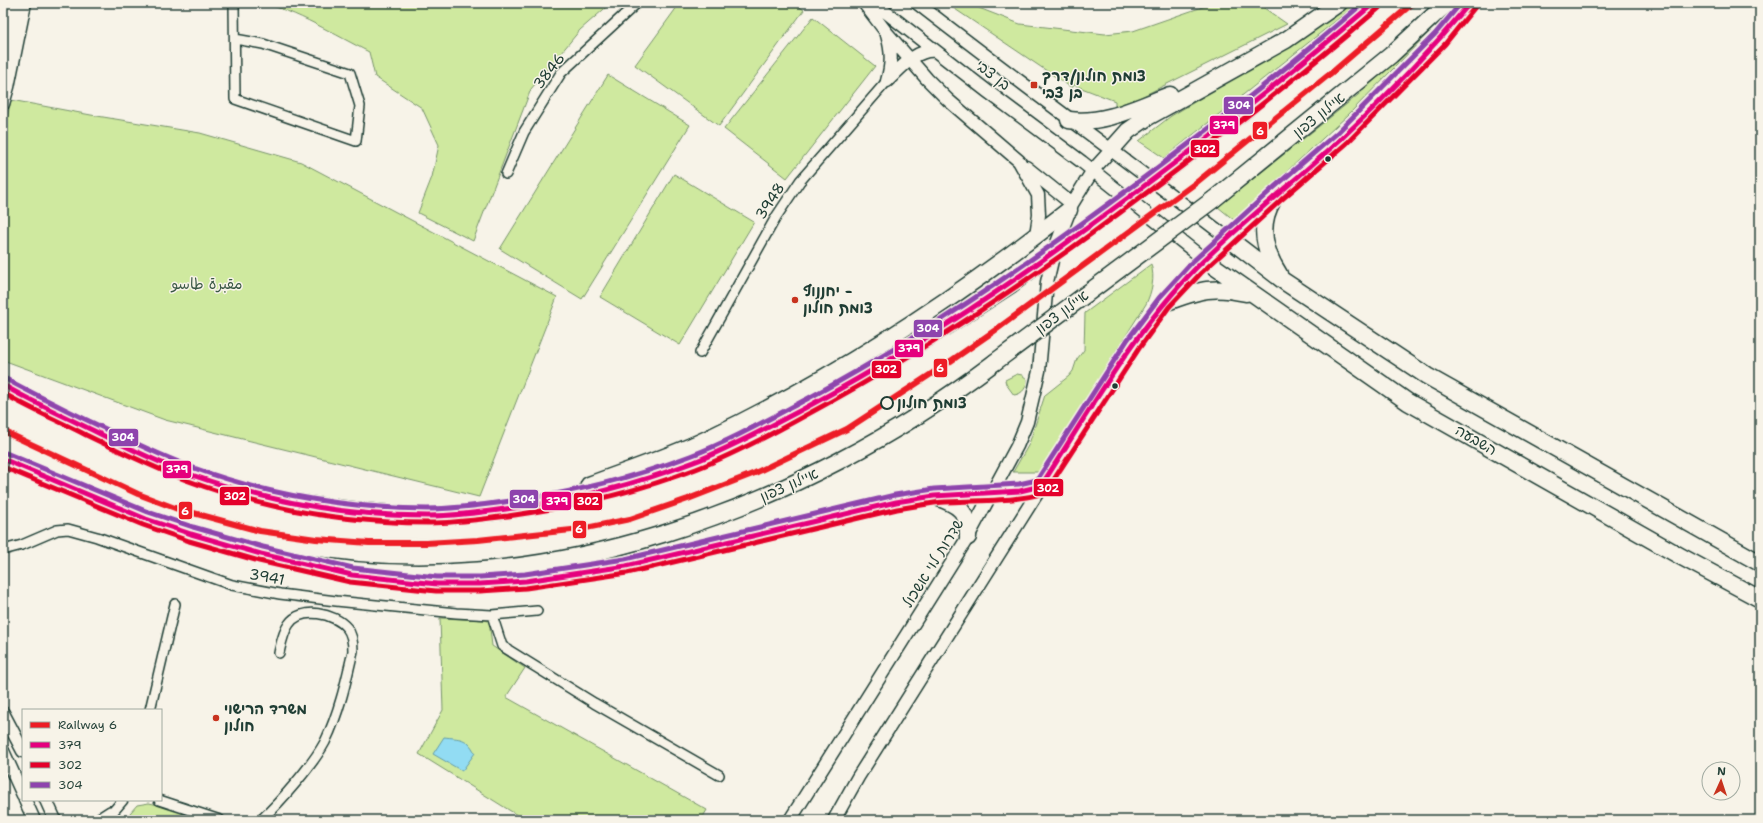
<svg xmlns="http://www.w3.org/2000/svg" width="1763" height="823" font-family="'Shantell Sans','Playpen Sans Arabic','Playpen Sans Hebrew',sans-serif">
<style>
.green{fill:#cfe99f;stroke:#77936a}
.water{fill:#92dcf3;stroke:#649ca7}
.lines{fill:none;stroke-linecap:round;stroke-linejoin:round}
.street-casing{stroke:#1f3d34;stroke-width:12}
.secondary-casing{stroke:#1f3d34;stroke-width:15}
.highway-casing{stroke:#1f3d34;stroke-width:19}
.street{stroke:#f7f3e8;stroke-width:9}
.secondary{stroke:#f7f3e8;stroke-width:12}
.highway{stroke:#f7f3e8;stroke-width:16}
.highway-bridge-casing{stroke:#1f3d34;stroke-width:19;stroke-linecap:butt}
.highway-bridge{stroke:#f7f3e8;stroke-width:16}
.bus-1-casing{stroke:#f7f3e8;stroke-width:8}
.bus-2-casing{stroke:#f7f3e8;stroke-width:8}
.bus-3-casing{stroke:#f7f3e8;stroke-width:8}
.bus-1{stroke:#e5007d;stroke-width:5}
.bus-2{stroke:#e4002b;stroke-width:5}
.bus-3{stroke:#8e44ad;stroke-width:5}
.rail-1-casing{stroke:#f7f3e8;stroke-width:9}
.rail-1{stroke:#ed1d26;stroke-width:6}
.poi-dot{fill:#c8321e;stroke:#f7f3e8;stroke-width:1.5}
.bus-dot{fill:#1f3d34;stroke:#f7f3e8;stroke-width:1.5}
.stop-dot{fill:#f7f3e8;stroke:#1f3d34;stroke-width:2}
.labels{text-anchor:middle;stroke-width:3;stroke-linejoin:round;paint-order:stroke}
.street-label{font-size:15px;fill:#1f3d34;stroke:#f7f3e8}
.poi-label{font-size:15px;font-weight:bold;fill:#1f3d34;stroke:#f7f3e8;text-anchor:start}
.park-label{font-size:15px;fill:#395744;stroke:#f7f3e8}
.stop-label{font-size:15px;font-weight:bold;fill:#1f3d34;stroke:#f7f3e8;text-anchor:start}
.line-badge{stroke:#f7f3e8;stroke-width:1.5}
.badge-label{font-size:11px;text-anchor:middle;font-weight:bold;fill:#fff}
</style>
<rect width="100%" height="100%" fill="#f7f3e8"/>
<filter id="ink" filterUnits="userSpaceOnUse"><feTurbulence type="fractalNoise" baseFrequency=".025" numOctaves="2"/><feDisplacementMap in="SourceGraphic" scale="8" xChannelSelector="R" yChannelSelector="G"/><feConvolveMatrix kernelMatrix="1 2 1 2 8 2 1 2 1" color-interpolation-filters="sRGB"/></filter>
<g filter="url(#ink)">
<path class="green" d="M261,3H611L580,30L531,89L473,241L418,213L432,177L439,145L422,108L375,77L369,52C337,36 295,10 261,3Z
M680,3H794L804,10L719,126L635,65Z
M946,3H972L979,8L1020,24L1105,34L1133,31L1214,3H1257L1287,24L1139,98L1115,106V101L1074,85L1072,88Z
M1349,3H1358L1164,158L1139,141L1171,116L1290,45Z
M813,17L875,66L787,178L724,129Z
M1436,25L1348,115L1234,220L1218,207L1358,95Z
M608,75L690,125L582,299L500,249Z
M11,100L91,115L200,133L301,162L557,297L479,497L165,420L3,360V137Z
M674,174L754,222L680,345L600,297Z
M1151,264C1155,278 1152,291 1146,304L1044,464L1039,472H1013L1029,444L1045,395L1069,376L1073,371L1077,359L1084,350L1085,313Z
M1017,374L1022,375L1027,379C1027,387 1023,394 1014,395L1006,384L1005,380Z
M440,618L489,620L492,646L525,668L506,697L707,810L701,820H525L419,754L443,710Z
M149,803L178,809L208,820H124L137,805Z"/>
<path class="water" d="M444,737C460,739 467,737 475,753L462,771L433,754Z"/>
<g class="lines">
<defs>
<path id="street" d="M234,3L235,99L356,141L360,106L350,73L263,44L235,39
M506,174L524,132L561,73L637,3
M700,353L776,217L800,181L887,81
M3,550L22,545L57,530L68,529L97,537L232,585L280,594L336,601L456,613L492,615L537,611
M492,615L502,646L594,703L719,775
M150,710L175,604
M159,800L220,820
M96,820L110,811
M106,820L123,800
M261,820C281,801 312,766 325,742C339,713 346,682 353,651C353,643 352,634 347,628C335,613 301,606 289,624C283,632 281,644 279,653"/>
<path id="secondary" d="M864,3L886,32L927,79L948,100L1019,161L1038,195L1039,215L1036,235
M874,3L987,91L1082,162L1205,260
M887,35C892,52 892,64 887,81
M3,61L14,3
M887,81C900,69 916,49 935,51
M3,104L8,87L25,3
M1026,167L1072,204
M3,713L23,751
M3,751L23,795
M25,800L34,820
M46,800L55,820
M790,820L968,537L1017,446L1027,422L1039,371L1047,282L1055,248L1072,204L1093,170L1112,149
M834,820L858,777L1091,408L1134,343L1164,303L1196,268L1229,239C1126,160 1020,83 917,3"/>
<path id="highway" d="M1470,3L1440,39L1342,138L1276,195L1229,239L1285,282L1427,376L1760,563
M1069,120C1103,125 1138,107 1170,95
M1112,149L1128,131L1148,117L1286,40L1339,3
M1171,167L1244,111L1374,3
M1214,199L1391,55L1447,3
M1273,200C1258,225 1264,251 1279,274
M1205,260L1408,402L1680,556L1760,599
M1164,303C1198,291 1209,285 1246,293
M3,385C31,401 61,415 90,430C141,454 192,478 247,492C284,502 322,507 360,511C383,513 407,516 431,516C513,515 620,492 697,461C727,449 756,433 785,419C863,379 937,333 1010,285
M3,459C98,499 192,541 293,561C535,609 804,507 995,362
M589,485C629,470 669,457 707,439C836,378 957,298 1069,210
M936,497C959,505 969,511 968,537
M415,582C579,594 737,535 896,502L934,496L1020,491L1041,486"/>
</defs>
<use href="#street" class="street-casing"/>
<use href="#secondary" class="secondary-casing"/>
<use href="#highway" class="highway-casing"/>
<use href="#street" class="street"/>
<use href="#secondary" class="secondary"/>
<use href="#highway" class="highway"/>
<defs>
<path id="highway-bridge" d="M1010,285L1171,167
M995,362L1214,199"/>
</defs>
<use href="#highway-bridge" class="highway-bridge-casing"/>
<use href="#highway-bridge" class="highway-bridge"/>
<defs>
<path id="bus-1" d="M3,385C30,401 58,413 86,427C121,444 156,462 192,475C268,502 348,516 428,516C457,516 485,512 513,508C575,500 636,484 694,462C732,447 769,427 805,408C904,355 997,294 1087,228C1185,157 1281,82 1374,3
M3,459L146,519L191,534L261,554L352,575L437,584H480L526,581L626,566L896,502L934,496L1020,491L1041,486C1088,413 1135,330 1196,268C1242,222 1294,182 1342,138C1387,96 1431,50 1470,3"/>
<path id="bus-2" d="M3,393C30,409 59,421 86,435C119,451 152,467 186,480C263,509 347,523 430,523C456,523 482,519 508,516C572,507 636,492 696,469C735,454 772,434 808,414C907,361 1000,300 1091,234C1189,162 1286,88 1379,8
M3,467L143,525L189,541L259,561L350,582L436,591H480L526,588L627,573L897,509C910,507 922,505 934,503C956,500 1033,503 1047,490L1140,347L1169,307L1201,273L1281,200L1347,143L1445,44L1475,7"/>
<path id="bus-3" d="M6,379C33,394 61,407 89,421C123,437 157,455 194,468C268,495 348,508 427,509C455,509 483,505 511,501C572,493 632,478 690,456C730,441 769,419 807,399C904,347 996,286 1085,221C1180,152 1274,80 1363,3
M6,453L148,512L193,527L263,547L353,568L437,577H480L525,574L625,559L895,495L934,489L1019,484L1037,480L1128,339L1159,298L1191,263L1271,190L1337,133L1435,34L1461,3"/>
</defs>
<use href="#bus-1" class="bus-1-casing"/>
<use href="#bus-2" class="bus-2-casing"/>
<use href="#bus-3" class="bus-3-casing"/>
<use href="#bus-1" class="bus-1"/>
<use href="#bus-2" class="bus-2"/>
<use href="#bus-3" class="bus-3"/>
<defs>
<path id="rail-1" d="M3,431L138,494L175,508L260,531L316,539L369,543H426L478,540L581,529L630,519L688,499L755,473L847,429L945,365L997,329L1197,182L1336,69L1413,3"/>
</defs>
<use href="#rail-1" class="rail-1-casing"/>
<use href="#rail-1" class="rail-1"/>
</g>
</g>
<g class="poi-dot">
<rect x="1030" y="81" width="8" height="8" rx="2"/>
<circle cx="795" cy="300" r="4"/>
<circle cx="216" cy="718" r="4"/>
</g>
<g class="bus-dot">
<circle cx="1328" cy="159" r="3.5"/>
<circle cx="1115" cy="386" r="3.5"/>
</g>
<circle class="stop-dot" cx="887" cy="403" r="6"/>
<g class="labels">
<g class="street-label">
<text transform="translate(549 71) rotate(-52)" y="5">3846</text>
<text transform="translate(993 75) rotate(38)" y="5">בן צבי</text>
<text transform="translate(1319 115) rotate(-39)" y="5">איילון צפון</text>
<text transform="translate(770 201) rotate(-57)" y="5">3948</text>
<text transform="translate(1062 312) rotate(-37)" y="5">איילון צפון</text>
<text transform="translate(1476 440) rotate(30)" y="5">השבעה</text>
<text transform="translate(789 485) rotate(-24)" y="5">איילון צפון</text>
<text transform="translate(933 563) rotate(-58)" y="5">שדרות לוי אשכול</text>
<text transform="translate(267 577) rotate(10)" y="5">3941</text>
</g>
<g class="poi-label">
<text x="1042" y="81">צומת חולון/דרך<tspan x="1042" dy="17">בן צבי</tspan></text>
<text x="803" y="296">יחננוף -<tspan x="803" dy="17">צומת חולון</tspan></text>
<text x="224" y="714">משרד הרישוי<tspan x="224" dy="17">חולון</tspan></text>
</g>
<g class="park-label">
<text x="207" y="289">مقبرة طاسو</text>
</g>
<g class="stop-label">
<text x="897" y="408">צומת חולון</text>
</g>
</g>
<g class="line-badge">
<rect x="1223" y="96" width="31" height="19" rx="4" fill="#8e44ad"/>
<rect x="1209" y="115" width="30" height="20" rx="4" fill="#e5007d"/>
<rect x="1252" y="121" width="16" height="19" rx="4" fill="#ed1d26"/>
<rect x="1190" y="139" width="30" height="19" rx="4" fill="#e4002b"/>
<rect x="913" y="319" width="30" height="19" rx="4" fill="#8e44ad"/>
<rect x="894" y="339" width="30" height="19" rx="4" fill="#e5007d"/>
<rect x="933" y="358" width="15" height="20" rx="4" fill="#ed1d26"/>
<rect x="871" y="360" width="31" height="19" rx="4" fill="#e4002b"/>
<rect x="108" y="428" width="31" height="19" rx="4" fill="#8e44ad"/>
<rect x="162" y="460" width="30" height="19" rx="4" fill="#e5007d"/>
<rect x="1033" y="478" width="31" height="19" rx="4" fill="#e4002b"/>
<rect x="219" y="486" width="31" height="20" rx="4" fill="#e4002b"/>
<rect x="509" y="489" width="30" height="20" rx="4" fill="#8e44ad"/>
<rect x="541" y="491" width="31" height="20" rx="4" fill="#e5007d"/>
<rect x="573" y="492" width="30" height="19" rx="4" fill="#e4002b"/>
<rect x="178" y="501" width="15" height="19" rx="4" fill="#ed1d26"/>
<rect x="572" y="520" width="15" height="19" rx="4" fill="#ed1d26"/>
</g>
<g class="badge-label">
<text x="1239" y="109">304</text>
<text x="1224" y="129">379</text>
<text x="1260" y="135">6</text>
<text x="1205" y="153">302</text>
<text x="928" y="332">304</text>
<text x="909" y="352">379</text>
<text x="940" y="372">6</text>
<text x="886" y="373">302</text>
<text x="123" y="441">304</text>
<text x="177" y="473">379</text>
<text x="1048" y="492">302</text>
<text x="235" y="500">302</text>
<text x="524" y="503">304</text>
<text x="557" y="505">379</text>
<text x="588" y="505">302</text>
<text x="185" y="515">6</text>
<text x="579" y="533">6</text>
</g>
<rect width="1763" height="823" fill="none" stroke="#f7f3e8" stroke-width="16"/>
<rect x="8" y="8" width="1747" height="807" fill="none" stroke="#1f3d34" stroke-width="1.5" filter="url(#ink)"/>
<rect x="22" y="709" width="140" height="92" fill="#f7f3e8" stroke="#a1aaa0"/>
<rect x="30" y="722" width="20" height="6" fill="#ed1d26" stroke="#a1aaa0"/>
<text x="58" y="729" font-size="12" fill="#1f3d34">Railway 6</text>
<rect x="30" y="742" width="20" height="6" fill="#e5007d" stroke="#a1aaa0"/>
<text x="58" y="749" font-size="12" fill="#1f3d34">379</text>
<rect x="30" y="762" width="20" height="6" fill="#e4002b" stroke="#a1aaa0"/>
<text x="58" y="769" font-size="12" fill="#1f3d34">302</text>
<rect x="30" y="782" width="20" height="6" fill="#8e44ad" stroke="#a1aaa0"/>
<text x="58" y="789" font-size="12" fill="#1f3d34">304</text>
<g transform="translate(1721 781) rotate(3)"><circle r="19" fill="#f7f3e8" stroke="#a1aaa0"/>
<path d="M0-3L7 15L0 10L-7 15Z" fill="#c8321e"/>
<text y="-6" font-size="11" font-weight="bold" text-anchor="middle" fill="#1f3d34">N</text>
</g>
</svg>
